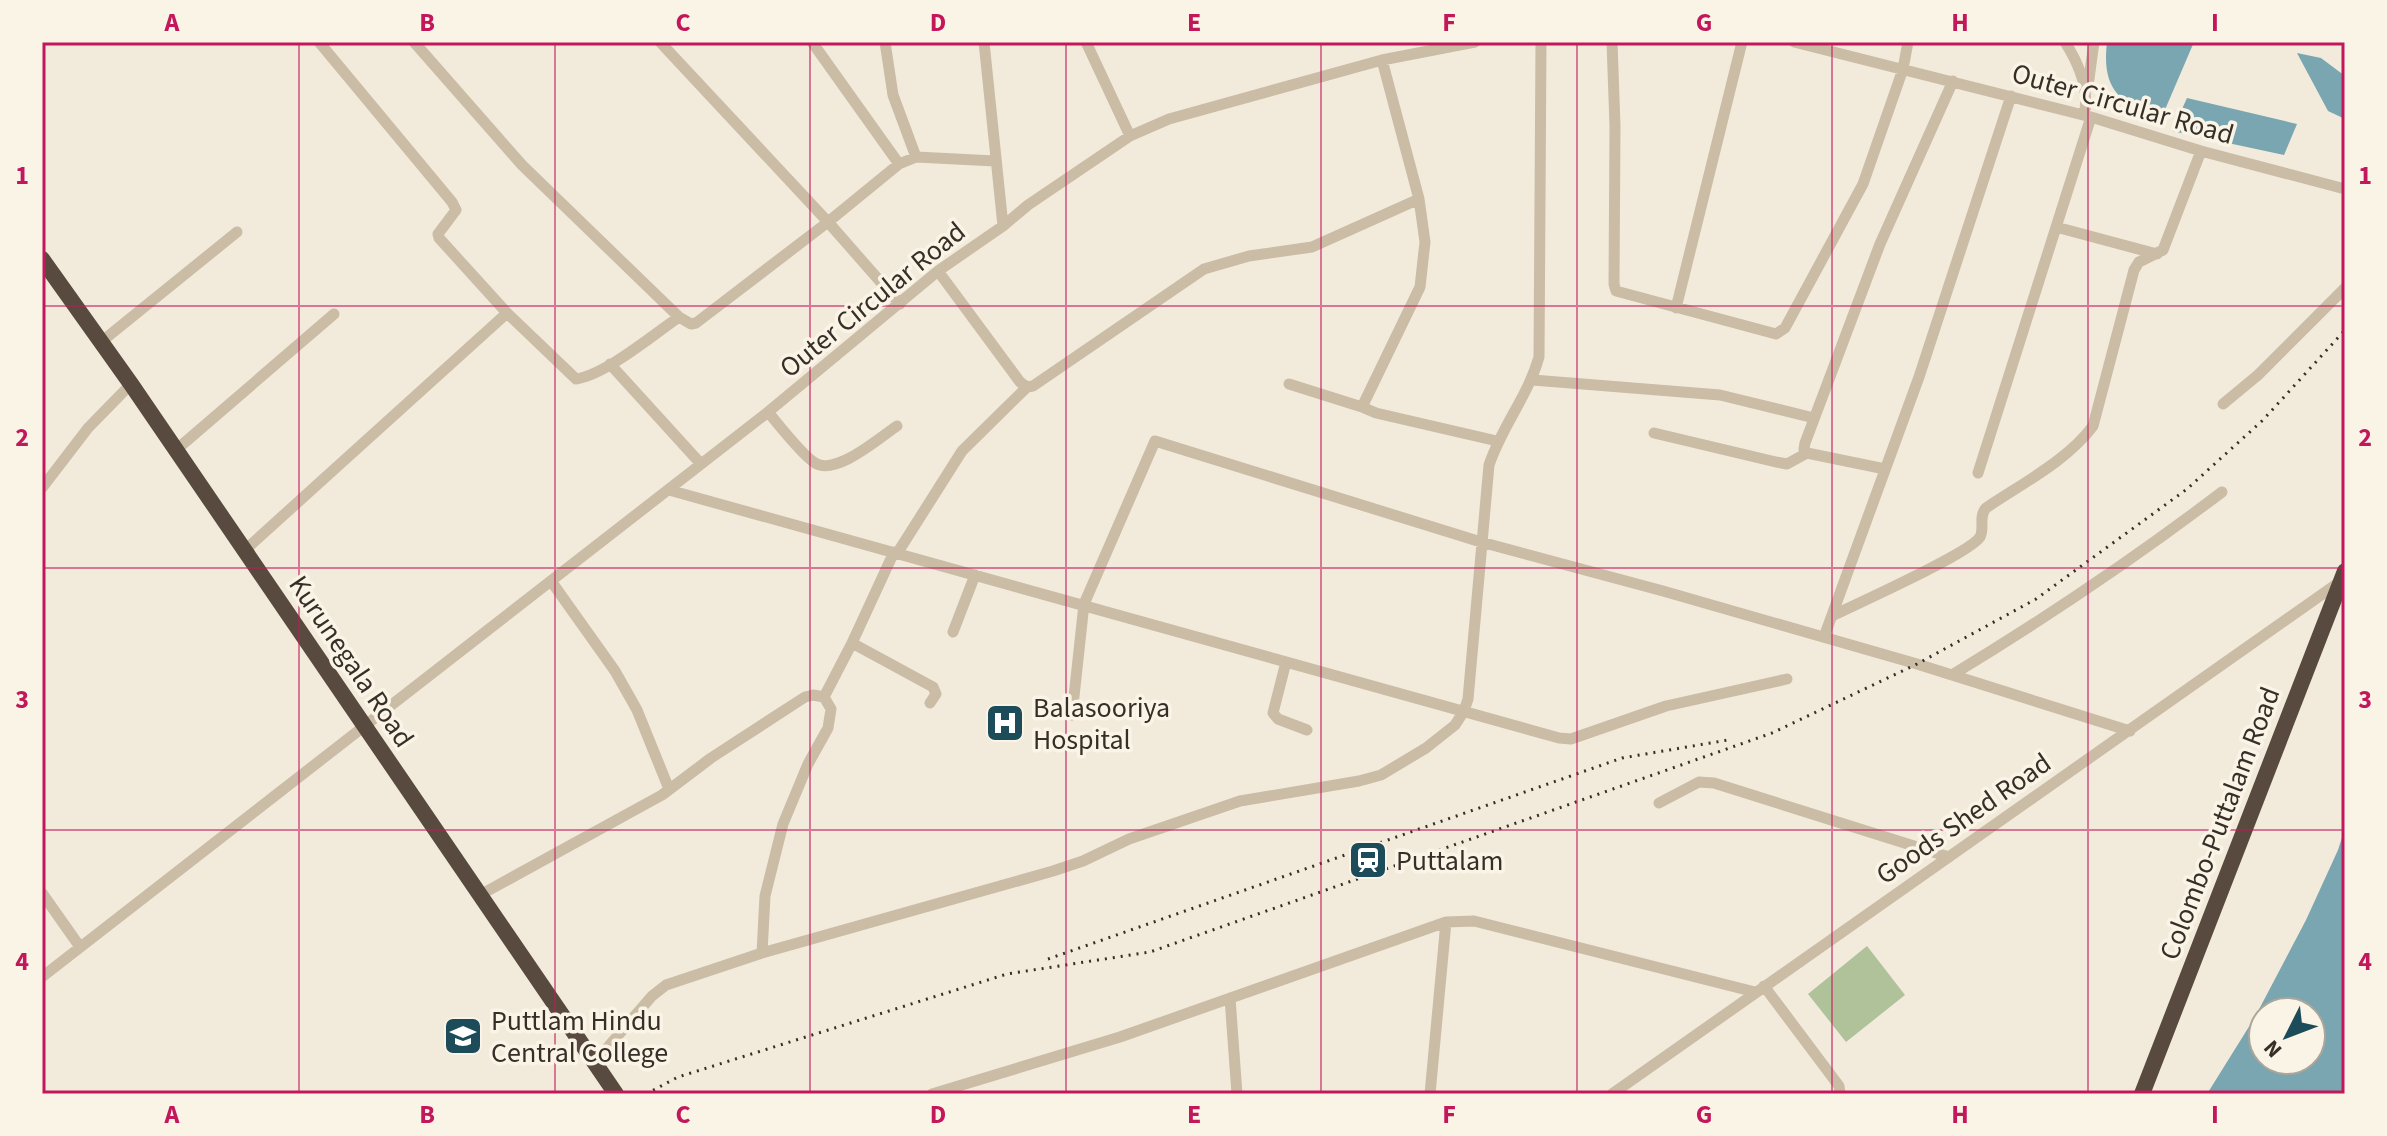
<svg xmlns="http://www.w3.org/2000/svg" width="2387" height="1136" font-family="'Source Sans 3',sans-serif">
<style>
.green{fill:#afc29a}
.water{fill:#79a6b0;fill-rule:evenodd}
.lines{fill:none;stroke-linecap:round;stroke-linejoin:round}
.minor{stroke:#cbbca6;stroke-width:11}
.highway{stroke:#584a3e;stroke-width:16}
.rail{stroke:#372e27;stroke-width:3;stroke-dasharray:2 6;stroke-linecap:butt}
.grid{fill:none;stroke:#c2185b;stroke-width:2;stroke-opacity:0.55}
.labels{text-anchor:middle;stroke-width:7;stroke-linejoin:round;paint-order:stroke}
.street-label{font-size:28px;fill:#372e27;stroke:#faf4e7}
.poi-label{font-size:28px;fill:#372e27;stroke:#faf4e7;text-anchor:start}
.neatline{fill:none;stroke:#c2185b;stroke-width:3}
.grid-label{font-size:26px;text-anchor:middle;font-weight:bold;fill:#c2185b}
</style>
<rect width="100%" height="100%" fill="#f2ebdb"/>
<path class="green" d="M1867,946L1905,995L1846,1042L1808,994Z"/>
<path class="water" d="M2107,42H2194L2164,112L2154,117C2116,100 2102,86 2107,42Z
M2297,53L2321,58L2345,76V119L2328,111Z
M2187,98L2297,124L2284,155L2172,131Z
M2345,828V1094H2207L2255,1017L2306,920L2338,850ZM2263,1012H2311V1060H2263Z"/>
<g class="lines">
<path class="minor" d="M414,42L522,165L679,317C653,335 605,375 576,379L507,313
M660,42L828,222L899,164L916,157L995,161
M812,42L899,164
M885,42L893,95L916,157
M984,42L1003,226
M1086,42L1130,136
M1612,42L1615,126L1614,284L1616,291L1776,334L1785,328L1863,184L1903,69L1908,42
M1794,42L2091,117L2201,151L2345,189
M2065,42C2079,64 2090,90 2084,115
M1382,60L1419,199L1425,242L1420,287L1362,407L1376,413L1497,441
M2088,86L2094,42
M2056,227L2157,254
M938,271L1020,382L1027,387L1033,386L1204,269L1249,256L1312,247L1419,199
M1676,308L1742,42
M679,317L691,324L696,323L828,222L900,304
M101,342L237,232
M610,364L701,464
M1533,380L1720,395L1814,418
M1289,384L1362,407
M2223,404L2258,375L2345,288
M768,412C779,425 802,455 815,463C836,476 879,438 897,426
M1654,433L1776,462L1787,464L1807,453
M176,450L334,314
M1885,469L1807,453L1804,449L1805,443L1880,244L1953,81
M1978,473L2091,117
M42,488L88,428L131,384
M669,490L1559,738L1571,739L1666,706L1787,679
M245,550L507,313L439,238L438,234L456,210L452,202L319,42
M898,552L962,451L1027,387
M551,581L615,671L637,710L669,789
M1832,616C1856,604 1969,554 1980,537C1985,528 1978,517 1986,508C2021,484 2067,461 2093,426L2134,270L2139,262L2163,250L2201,151
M953,632L975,575
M1824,637L1919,377L2011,96
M852,643L933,687L936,694L930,703
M1286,662L1273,713L1278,719L1307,730
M1952,675C2046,618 2135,558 2222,492
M1072,715L1084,604L1155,441L1481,542L1663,591L1917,664L2130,731
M1659,803L1699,782L1714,783L1949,857
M42,893L80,947
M480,895L662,795L711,758L805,697L813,695L824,697L852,643L894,552
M762,953L765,896L783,824L808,764L828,728L831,709L824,697
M42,977L768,412L938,271L1003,226L1028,205L1130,136L1169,119L1382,60L1475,42
M1764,986L1839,1086L1840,1094
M1230,998L1237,1094
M595,1062L652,996L666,985L762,953L1053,871L1083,861L1129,839L1240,801L1359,781L1381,775L1426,748L1455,725L1464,711L1468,699L1489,465C1502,426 1528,396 1539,357L1541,42
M932,1094L1120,1037L1446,922L1474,921L1755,992
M1430,1094L1446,922
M1612,1094L2341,581"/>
<path class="highway" d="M42,259L131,384L616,1094
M2142,1094L2345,571"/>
<path class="rail" d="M1048,959L1622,758L1728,740
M646,1094L678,1077L1007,974L1150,952L1772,733L1917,664L2036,599L2187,489L2263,420L2345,330"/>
</g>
<path class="grid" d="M299,42V1094M555,42V1094M810,42V1094M1066,42V1094M1321,42V1094M1577,42V1094M1832,42V1094M2088,42V1094M42,306H2345M42,568H2345M42,830H2345"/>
<defs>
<symbol id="hospital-square" viewBox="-11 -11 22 22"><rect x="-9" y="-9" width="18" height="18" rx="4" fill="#1c4c59" stroke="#faf4e7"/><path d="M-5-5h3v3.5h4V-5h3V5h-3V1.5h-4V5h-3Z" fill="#fff"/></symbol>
<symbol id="station-square" viewBox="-11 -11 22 22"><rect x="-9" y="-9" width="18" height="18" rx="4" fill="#1c4c59" stroke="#faf4e7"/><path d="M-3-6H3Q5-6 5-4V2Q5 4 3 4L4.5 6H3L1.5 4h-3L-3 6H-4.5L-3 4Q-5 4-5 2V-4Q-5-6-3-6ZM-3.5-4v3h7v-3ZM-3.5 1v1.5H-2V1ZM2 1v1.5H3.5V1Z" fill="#fff"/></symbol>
<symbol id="school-square" viewBox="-11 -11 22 22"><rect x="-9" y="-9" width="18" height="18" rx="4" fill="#1c4c59" stroke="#faf4e7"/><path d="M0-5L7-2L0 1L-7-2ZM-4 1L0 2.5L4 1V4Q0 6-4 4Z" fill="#fff"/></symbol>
</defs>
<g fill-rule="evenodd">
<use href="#hospital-square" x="983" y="701" width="44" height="44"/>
<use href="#station-square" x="1346" y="838" width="44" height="44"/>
<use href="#school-square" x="441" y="1014" width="44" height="44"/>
</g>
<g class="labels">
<g class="street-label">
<text transform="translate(2123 103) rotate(16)" y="10">Outer Circular Road</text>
<text transform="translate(872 299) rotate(-39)" y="10">Outer Circular Road</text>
<text transform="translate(352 661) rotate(56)" y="10">Kurunegala Road</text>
<text transform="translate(1963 818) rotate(-35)" y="10">Goods Shed Road</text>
<text transform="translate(2219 823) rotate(-69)" y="10">Colombo-Puttalam Road</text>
</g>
<g class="poi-label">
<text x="1033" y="717">Balasooriya<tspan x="1033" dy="32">Hospital</tspan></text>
<text x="1396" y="870">Puttalam</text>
<text x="491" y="1030">Puttlam Hindu<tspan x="491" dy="32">Central College</tspan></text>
</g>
</g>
<rect width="2387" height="1136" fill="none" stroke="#faf4e7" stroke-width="88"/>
<g transform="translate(2287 1036) rotate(228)"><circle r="38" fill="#faf4e7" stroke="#aca59a" stroke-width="2"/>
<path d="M0-6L14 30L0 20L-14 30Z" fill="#1c4c59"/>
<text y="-12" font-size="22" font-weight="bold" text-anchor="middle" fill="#372e27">N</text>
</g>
<rect x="44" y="44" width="2299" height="1048" class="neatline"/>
<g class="grid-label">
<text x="172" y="31">A</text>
<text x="427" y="31">B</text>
<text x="683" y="31">C</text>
<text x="938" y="31">D</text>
<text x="1194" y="31">E</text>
<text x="1449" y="31">F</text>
<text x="1704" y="31">G</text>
<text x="1960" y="31">H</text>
<text x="2215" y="31">I</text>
<text x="22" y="184">1</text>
<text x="2365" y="184">1</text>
<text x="22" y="446">2</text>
<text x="2365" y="446">2</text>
<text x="22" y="708">3</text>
<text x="2365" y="708">3</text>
<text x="22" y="970">4</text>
<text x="2365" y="970">4</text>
<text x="172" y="1123">A</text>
<text x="427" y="1123">B</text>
<text x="683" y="1123">C</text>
<text x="938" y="1123">D</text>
<text x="1194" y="1123">E</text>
<text x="1449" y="1123">F</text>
<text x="1704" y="1123">G</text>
<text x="1960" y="1123">H</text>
<text x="2215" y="1123">I</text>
</g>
</svg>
